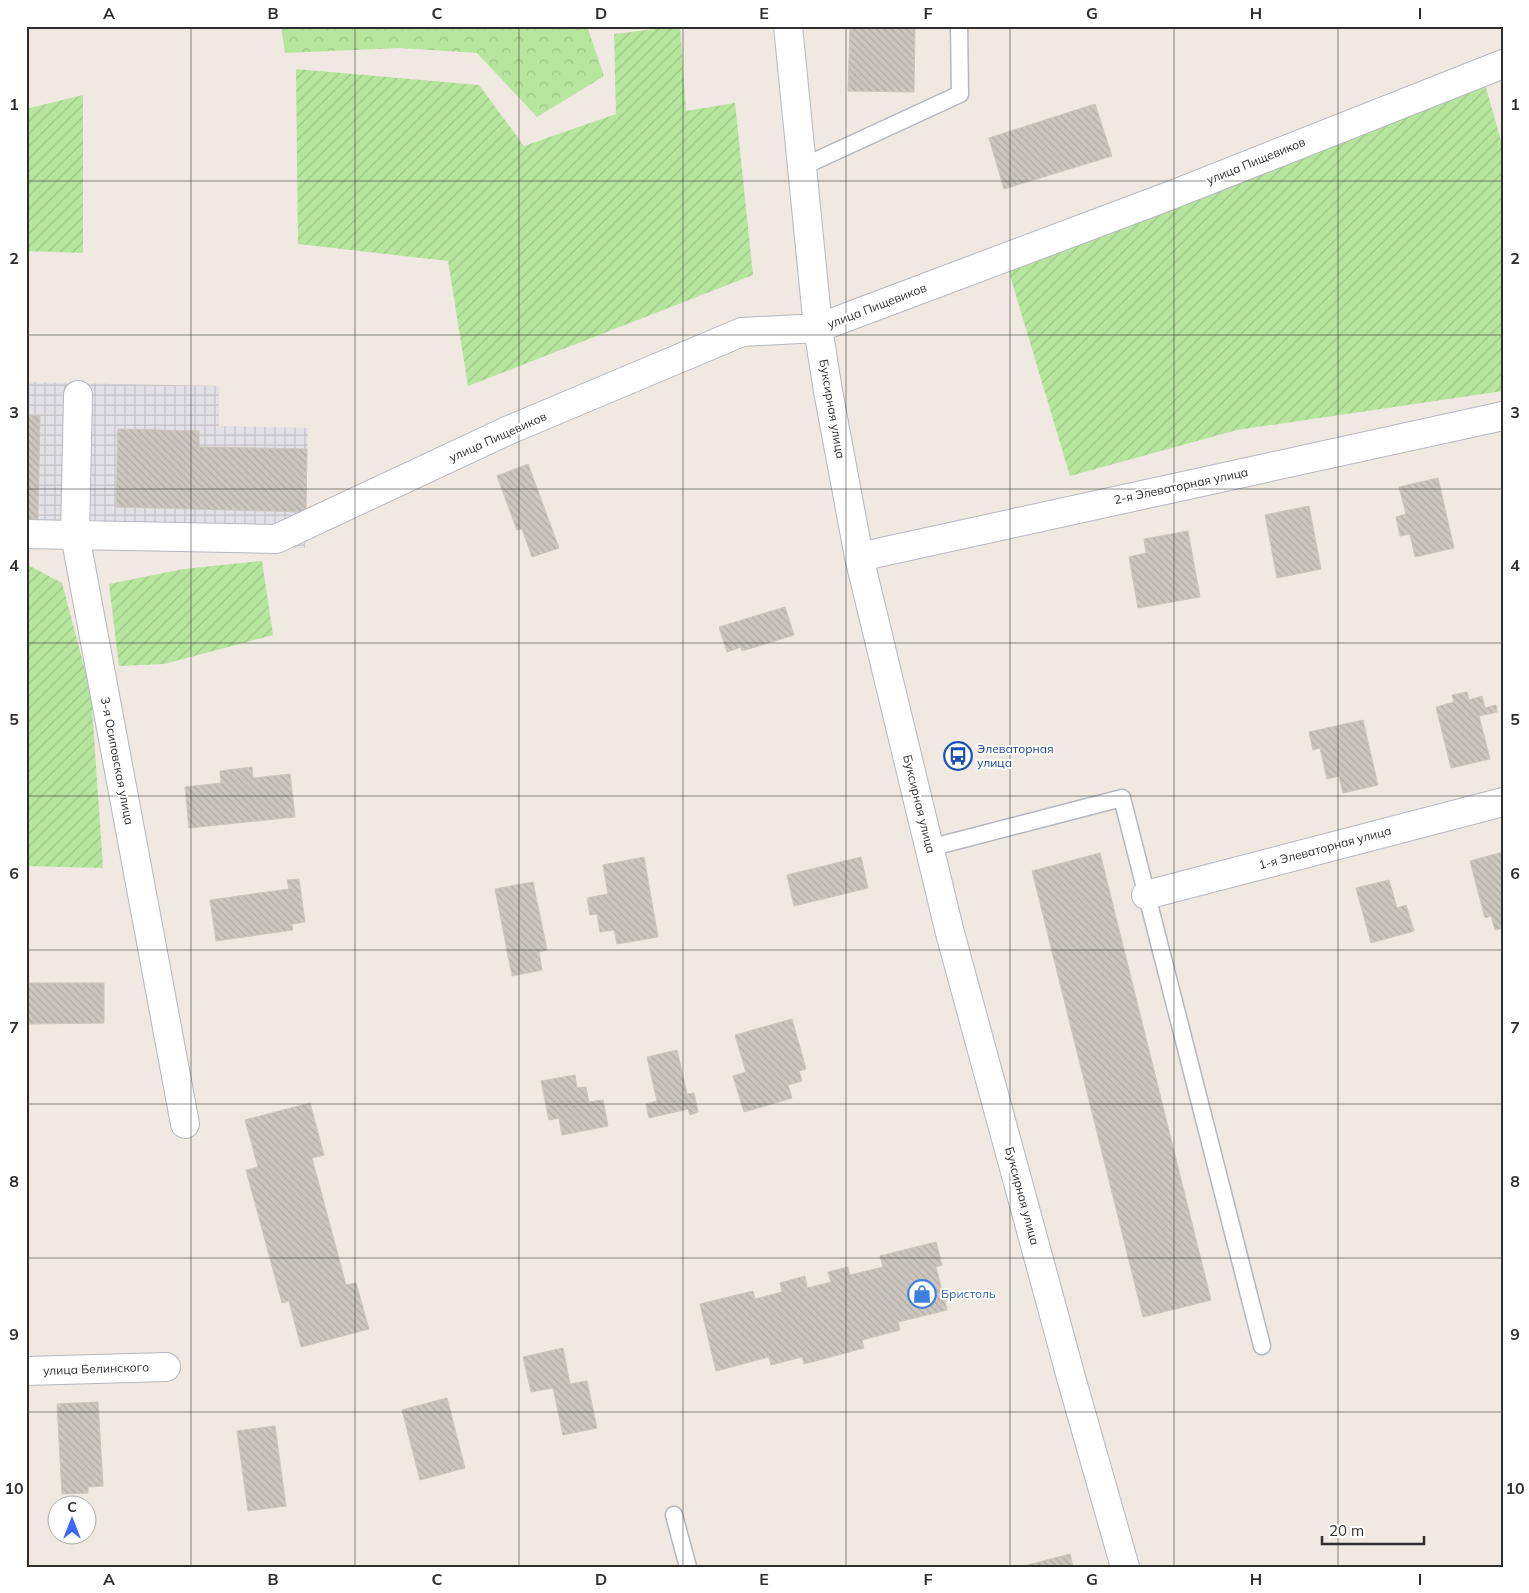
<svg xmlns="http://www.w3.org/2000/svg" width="1529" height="1593" font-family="Mulish,sans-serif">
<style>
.industrial{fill:url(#industrial-grid)}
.forest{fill:url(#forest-crowns)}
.garden{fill:url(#garden-furrows)}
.building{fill:url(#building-back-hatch);stroke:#cbc5ba}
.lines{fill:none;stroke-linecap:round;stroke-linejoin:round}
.service-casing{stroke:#b4b7c1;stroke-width:19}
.minor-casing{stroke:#b4b7c1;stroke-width:30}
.service{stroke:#fff;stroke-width:16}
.minor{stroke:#fff;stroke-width:28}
.grid{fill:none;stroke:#2e2e2e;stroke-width:1;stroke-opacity:0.55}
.labels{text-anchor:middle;stroke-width:4;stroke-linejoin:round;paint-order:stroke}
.street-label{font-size:12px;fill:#2e2e2e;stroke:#fff}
.transit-label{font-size:12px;fill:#164399;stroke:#fff;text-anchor:start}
.shop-label{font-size:12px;fill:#366cbe;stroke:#fff;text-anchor:start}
.neatline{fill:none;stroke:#2e2e2e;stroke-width:2}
.grid-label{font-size:16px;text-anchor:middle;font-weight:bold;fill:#2e2e2e}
</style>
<defs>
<pattern id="industrial-grid" width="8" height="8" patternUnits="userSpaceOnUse" patternTransform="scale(1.25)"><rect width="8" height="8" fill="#e3e1e8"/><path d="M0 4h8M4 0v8" fill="none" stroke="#c3c1c7"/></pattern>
<pattern id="forest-crowns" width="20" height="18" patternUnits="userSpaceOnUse" patternTransform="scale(1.25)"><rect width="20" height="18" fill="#b6e59e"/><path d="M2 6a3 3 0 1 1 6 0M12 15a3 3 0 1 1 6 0" fill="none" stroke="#9dc588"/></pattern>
<pattern id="garden-furrows" width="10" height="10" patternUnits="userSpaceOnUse" patternTransform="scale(1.25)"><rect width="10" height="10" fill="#b6e59e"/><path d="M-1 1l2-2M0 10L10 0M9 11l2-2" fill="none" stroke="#9dc588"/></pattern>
<pattern id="building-back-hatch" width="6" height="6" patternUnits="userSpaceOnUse" patternTransform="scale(1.25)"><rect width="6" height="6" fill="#cbc7bf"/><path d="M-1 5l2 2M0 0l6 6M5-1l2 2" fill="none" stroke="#afaba4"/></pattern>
</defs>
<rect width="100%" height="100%" fill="#efe9e1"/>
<path class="industrial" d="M26,382L219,386V426L308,428L305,548L26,541Z"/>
<path class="forest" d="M281,26H587L604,76L537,117L477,53L399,48L285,53Z"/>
<path class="garden" d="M680,26L686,111L735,103L753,275L468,386L448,261L298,244L296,69L479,85L524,146L616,114L614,34Z
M1485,84L1503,148V391L1237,430L1070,476L1009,272L1190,199Z
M83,95V253L26,251V109Z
M262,561L273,635L164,664L119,666L109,584L184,569Z
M26,564L62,583L91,693L103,868L26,866Z"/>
<path class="building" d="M850,26H915L914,92L848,91Z
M1095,104L1112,156L1004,189L989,138Z
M26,415L40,416L38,519H26Z
M118,429L199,431V447L307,449L306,512L116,507Z
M528,464L559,548L532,557L522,529L517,530L497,476Z
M1438,478L1454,548L1415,557L1410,534L1400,536L1396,517L1406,514L1399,487Z
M1309,506L1321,569L1277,578L1265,515Z
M1188,531L1200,597L1138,608L1129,557L1146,553L1144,539Z
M785,607L794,635L742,651L741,647L727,652L719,627Z
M1467,692L1469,700L1482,696L1485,708L1496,705L1497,712L1479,716L1490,759L1451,768L1436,707L1454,702L1452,695Z
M1363,720L1378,785L1343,793L1339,776L1327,779L1320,748L1313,750L1309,732Z
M252,767L253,778L290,774L295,817L189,828L185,787L221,783L220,771Z
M1503,852V928L1495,930L1491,916L1485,918L1470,861Z
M1100,853L1211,1300L1143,1317L1032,871Z
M644,857L658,937L617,944L614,930L600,932L597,914L590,915L587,898L608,894L603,865Z
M861,857L868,888L794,906L787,875Z
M299,879L305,922L292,924L293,930L216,941L210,900L289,889L287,880Z
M1389,880L1397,908L1406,905L1414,931L1371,943L1356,888Z
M533,882L547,950L539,952L542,970L512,976L495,889Z
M26,983H104V1023L26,1024Z
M792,1019L806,1069L799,1071L802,1081L788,1085L792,1098L744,1112L733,1076L746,1072L735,1035Z
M677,1050L687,1094L694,1093L698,1112L690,1115L688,1109L649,1118L646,1104L657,1101L647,1057Z
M575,1075L577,1088L586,1087L589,1102L603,1100L608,1126L562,1135L559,1118L549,1120L541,1081Z
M310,1103L324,1155L312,1158L346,1285L356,1283L369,1329L301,1347L289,1301L282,1303L246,1170L258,1167L245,1120Z
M936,1242L942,1265L936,1267L947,1310L898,1322L900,1330L862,1340L864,1348L804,1364L802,1357L771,1365L769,1357L716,1371L700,1304L753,1291L755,1299L782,1292L780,1283L805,1276L807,1288L831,1282L828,1272L848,1267L850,1275L883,1267L880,1256Z
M563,1348L570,1384L587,1381L597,1428L563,1435L553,1388L531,1392L523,1357Z
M447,1398L465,1468L420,1480L402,1410Z
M98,1402L103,1486L88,1487V1493L62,1494L57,1404Z
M275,1426L286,1506L248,1511L237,1431Z
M1070,1554L1073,1567H1020Z"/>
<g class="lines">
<defs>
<path id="service" d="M802,167L960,94L959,26
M929,848L1122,798L1262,1346
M674,1515L688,1567"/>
<path id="minor" d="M788,26L818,328L828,391L859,557L950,933L1072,1381L1125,1567
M78,395L75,535L185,1124
M26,534L276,539L509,430L742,332L818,328L1169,196L1503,64
M859,557L1503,416
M1146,895L1503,802
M26,1371L166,1367"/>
</defs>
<use href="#service" class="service-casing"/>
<use href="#minor" class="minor-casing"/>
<use href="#service" class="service"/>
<use href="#minor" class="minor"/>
</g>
<path class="grid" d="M191,26V1567M355,26V1567M519,26V1567M683,26V1567M846,26V1567M1010,26V1567M1174,26V1567M1338,26V1567M26,181H1503M26,335H1503M26,489H1503M26,643H1503M26,796H1503M26,950H1503M26,1104H1503M26,1258H1503M26,1412H1503"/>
<defs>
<symbol id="bus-ring" viewBox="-11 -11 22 22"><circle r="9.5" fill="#fff" stroke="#1a4fb4" stroke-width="1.5"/><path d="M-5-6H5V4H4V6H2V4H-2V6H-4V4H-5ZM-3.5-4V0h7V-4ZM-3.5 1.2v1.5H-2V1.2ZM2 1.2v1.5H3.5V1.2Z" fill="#1a4fb4"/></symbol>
<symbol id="shop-ring" viewBox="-11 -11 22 22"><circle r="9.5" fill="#fff" stroke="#3f7fe0" stroke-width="1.5"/><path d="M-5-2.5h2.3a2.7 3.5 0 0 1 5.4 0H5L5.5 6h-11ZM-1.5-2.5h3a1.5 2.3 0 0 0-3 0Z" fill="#3f7fe0"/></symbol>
</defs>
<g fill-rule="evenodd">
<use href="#bus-ring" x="942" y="740" width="32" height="32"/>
<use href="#shop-ring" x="906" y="1278" width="32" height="32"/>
</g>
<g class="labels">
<g class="street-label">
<text transform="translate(1256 161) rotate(-22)" y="4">улица Пищевиков</text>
<text transform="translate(877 306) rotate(-21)" y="4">улица Пищевиков</text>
<text transform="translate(832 409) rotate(80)" y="4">Буксирная улица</text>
<text transform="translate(498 437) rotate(-24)" y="4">улица Пищевиков</text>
<text transform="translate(1181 486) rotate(-12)" y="4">2-я Элеваторная улица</text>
<text transform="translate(117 761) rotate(79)" y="4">3-я Осиповская улица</text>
<text transform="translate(919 804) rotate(76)" y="4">Буксирная улица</text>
<text transform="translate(1325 848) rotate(-15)" y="4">1-я Элеваторная улица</text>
<text transform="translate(1022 1196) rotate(75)" y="4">Буксирная улица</text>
<text transform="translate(96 1369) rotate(-2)" y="4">улица Белинского</text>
</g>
<g class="transit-label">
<text x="977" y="753">Элеваторная<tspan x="977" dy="14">улица</tspan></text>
</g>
<g class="shop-label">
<text x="941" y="1298">Бристоль</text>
</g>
</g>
<rect width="1529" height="1593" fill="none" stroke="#ffffff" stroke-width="55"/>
<g transform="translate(72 1520)"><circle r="24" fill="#ffffff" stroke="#ababab"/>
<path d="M0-4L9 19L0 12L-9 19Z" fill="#4264fb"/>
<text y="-8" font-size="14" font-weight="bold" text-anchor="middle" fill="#2e2e2e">С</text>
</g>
<path d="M1322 1536v8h102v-8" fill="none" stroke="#2e2e2e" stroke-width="2.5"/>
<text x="1329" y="1536" font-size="15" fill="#2e2e2e" stroke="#ffffff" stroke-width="4" paint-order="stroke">20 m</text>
<rect x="28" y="28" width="1474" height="1538" class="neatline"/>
<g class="grid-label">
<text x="109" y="19">A</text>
<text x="273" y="19">B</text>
<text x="437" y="19">C</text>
<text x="601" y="19">D</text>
<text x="764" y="19">E</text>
<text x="928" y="19">F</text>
<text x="1092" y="19">G</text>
<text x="1256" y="19">H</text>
<text x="1420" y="19">I</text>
<text x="14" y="110">1</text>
<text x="1515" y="110">1</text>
<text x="14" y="264">2</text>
<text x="1515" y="264">2</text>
<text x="14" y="418">3</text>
<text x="1515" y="418">3</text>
<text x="14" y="571">4</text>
<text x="1515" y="571">4</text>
<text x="14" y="725">5</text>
<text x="1515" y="725">5</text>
<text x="14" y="879">6</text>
<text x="1515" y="879">6</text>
<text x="14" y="1033">7</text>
<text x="1515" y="1033">7</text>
<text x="14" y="1187">8</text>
<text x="1515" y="1187">8</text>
<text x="14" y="1340">9</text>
<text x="1515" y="1340">9</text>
<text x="14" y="1494">10</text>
<text x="1515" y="1494">10</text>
<text x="109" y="1585">A</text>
<text x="273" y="1585">B</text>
<text x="437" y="1585">C</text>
<text x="601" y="1585">D</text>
<text x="764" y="1585">E</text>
<text x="928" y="1585">F</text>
<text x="1092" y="1585">G</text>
<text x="1256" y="1585">H</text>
<text x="1420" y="1585">I</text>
</g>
</svg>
